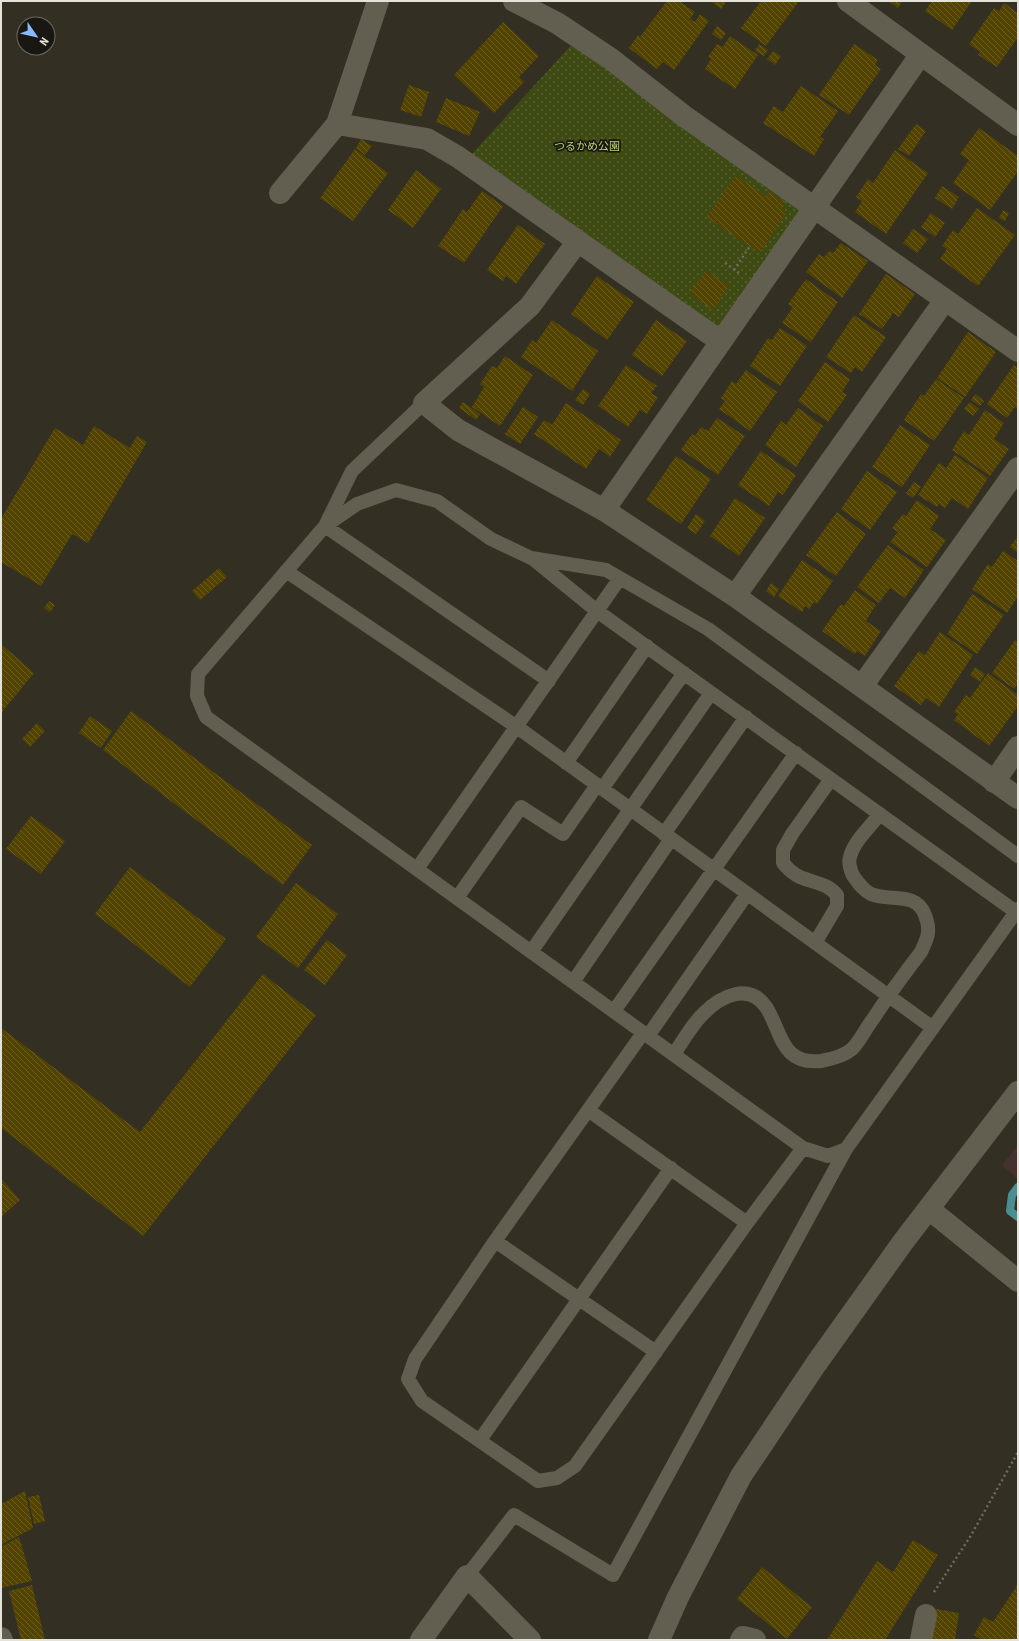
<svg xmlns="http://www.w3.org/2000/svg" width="1019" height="1641" font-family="'Roboto Condensed','Noto Sans JP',sans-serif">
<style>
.education{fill:#453130}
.park{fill:url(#park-dots)}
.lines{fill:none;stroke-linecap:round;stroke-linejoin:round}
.stream{stroke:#498f92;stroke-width:8}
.building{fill:url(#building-back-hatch)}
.path{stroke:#6e6b5f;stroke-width:2.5;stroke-dasharray:2 3;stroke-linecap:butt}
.lane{stroke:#625e50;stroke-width:14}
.street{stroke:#625e50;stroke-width:22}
.secondary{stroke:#625e50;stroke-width:22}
.labels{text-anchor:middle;stroke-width:3.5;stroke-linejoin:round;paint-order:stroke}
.park-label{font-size:11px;fill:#bbd46f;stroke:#191711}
</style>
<defs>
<pattern id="park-dots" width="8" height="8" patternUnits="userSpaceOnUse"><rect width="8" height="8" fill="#3e4a13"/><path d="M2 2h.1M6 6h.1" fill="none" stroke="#5a6435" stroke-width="1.8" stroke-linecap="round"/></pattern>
<pattern id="building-back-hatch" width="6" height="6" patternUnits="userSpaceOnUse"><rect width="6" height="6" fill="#524300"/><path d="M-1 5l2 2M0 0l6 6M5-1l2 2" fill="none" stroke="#6b5e25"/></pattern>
</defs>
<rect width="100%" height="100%" fill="#332f22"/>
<path class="education" d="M1018,1145V1179L1002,1165Z"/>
<path class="park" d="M574,42L803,209L718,332L470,156Z"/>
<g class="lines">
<path class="stream" d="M1018,1187L1012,1195L1010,1211L1018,1217"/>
</g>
<path class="building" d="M667,1H679L695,12L690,19L695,22L700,14L709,21L674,70L663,62L657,69L629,48L638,35L640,37Z
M710,1H727L721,9Z
M761,1H799L766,46L741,28Z
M888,1H902L898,8Z
M932,1H972L952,30L925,11Z
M1004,3L1018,13V37L997,67L978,55L980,52L969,44L994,8L999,11Z
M503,22L539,56L519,77L524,82L494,113L454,75Z
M717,26L726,33L721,40L712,34Z
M730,36L758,55L735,89L705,69L711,59L708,57L717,44L723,47Z
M759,44L768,50L764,56L755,51Z
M854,44L878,60L875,65L881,69L849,115L819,95Z
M773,51L781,56L775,65L767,59Z
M409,85L429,92L421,117L400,110Z
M801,86L838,111L820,137L824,139L814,156L763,123L774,106L783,112Z
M446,98L480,112L469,136L436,122Z
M916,124L926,131L909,156L898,149Z
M979,128L1018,156V171L990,210L953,183L969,160L960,154Z
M361,139L372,146L365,155L356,148Z
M355,149L388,173L353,221L320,198Z
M895,150L928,173L886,234L855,212L862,201L856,197L868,179L873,183Z
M416,170L441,189L413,228L388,210Z
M736,175L766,196L769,192L785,202L781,208L787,212L760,253L706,217Z
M942,186L959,197L952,209L935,198Z
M482,191L503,206L464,263L438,246L463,209L467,212Z
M977,208L1015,235L978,286L940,259L947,249L942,246L953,230L958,234Z
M1003,210L1009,213L1005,221L999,218Z
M931,213L945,223L935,237L921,227Z
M518,225L545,244L516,284L506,276L503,281L487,270Z
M913,229L928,239L917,253L903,243Z
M841,243L868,261L842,298L806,272L819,254L824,257L830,251L833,253Z
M706,270L729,286L713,310L690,293Z
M886,274L915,294L899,317L893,313L882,329L859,314Z
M597,276L634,302L607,340L571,314Z
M806,279L838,302L811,342L782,323L793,307L788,304Z
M854,315L886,337L862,372L855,367L851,373L826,357Z
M552,320L598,351L572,391L521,357L532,340L536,343Z
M656,320L687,341L662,376L632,355Z
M780,328L807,346L780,386L750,366L768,338L772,340Z
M968,332L996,352L965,397L937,378Z
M505,356L533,375L500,426L472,407L484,387L480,384L492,366L497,368Z
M825,362L850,379L842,392L847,395L828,422L798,401Z
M626,365L657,386L651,393L658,397L647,414L640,410L628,427L598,406Z
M1014,365L1018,368V409L1015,407L1007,418L987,404Z
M746,370L777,392L750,431L719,409L725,401L721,398L732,381L736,384Z
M936,379L964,398L934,441L904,420L921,394L924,396Z
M583,389L590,394L583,405L575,400Z
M975,394L984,401L980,406L971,400Z
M463,402L480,414L476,420L459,408Z
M970,402L979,409L973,416L964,409Z
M566,403L621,440L610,457L599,449L586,469L534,434L544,420L552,425Z
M523,407L538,417L520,444L505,434Z
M798,408L823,426L796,467L765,445L781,421L786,425Z
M985,410L1004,423L994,439L1009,449L990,476L952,450L964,431L969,435Z
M717,418L745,436L718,475L681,450L692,434L695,436L701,427L708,431Z
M900,425L930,445L902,487L872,467Z
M94,426L130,448L137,436L147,442L88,543L72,534L41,586L1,562V519L55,428L83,445Z
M761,451L796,475L783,495L778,492L769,506L738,485Z
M955,455L988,478L968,509L952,498L945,508L939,504L937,507L918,495L939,463L946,468Z
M676,456L711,479L681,524L646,500Z
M867,471L897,492L870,530L841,509Z
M914,482L921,487L913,498L906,493Z
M735,498L765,518L739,556L710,536Z
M917,500L939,516L930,529L946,540L927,567L890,542L898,532L892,528L903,514L906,516Z
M837,512L866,534L836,576L806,555Z
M696,514L705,521L696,534L687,528Z
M1018,536V553L1010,547Z
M888,545L924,570L905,598L890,588L879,603L857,587Z
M1003,551L1018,561V596L1007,613L972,589L988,564L992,567Z
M802,560L833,581L817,604L814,602L809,609L805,606L802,612L778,596Z
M219,568L227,577L200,600L192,591Z
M771,583L779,589L774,597L766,591Z
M855,590L876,605L866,621L881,631L865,656L857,651L855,654L822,631L841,604L844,606Z
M972,594L1004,615L977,654L947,634Z
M49,601L55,605L50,612L44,608Z
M940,632L973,655L939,707L926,698L921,705L894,686L919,651L925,655Z
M1015,640L1018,642V684L1014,689L992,673Z
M1,644L34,673L2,712L1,711Z
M975,667L985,674L980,682L970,675Z
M988,673L1018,695V706L989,746L954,720L958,714L954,712L966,695L970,698Z
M131,711L312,845L283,885L103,750Z
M90,716L112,731L101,748L79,733Z
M37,723L45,731L30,747L22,739Z
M31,816L65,841L41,874L6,849Z
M130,867L226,939L190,987L95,914Z
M296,883L338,914L298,968L256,937Z
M327,940L347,955L325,985L304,970Z
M263,974L316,1015L143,1236L1,1128V1028L140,1132Z
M1,1178L20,1200L1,1217Z
M25,1491L33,1528L1,1545V1504Z
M39,1495L45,1521L34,1524L28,1497Z
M19,1537L32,1581L1,1588V1547Z
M913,1540L938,1555L885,1640H827L877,1561L893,1572Z
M762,1567L812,1607L787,1639L737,1599Z
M1018,1584V1640H982L974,1635L984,1617L993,1622Z
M32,1585L45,1640H21L9,1591Z
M936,1609L959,1613L955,1640H930Z"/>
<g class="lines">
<path class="path" d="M725,263L739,273
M734,270L750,246
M934,1592L970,1537L1018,1452"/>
<path class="lane" d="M424,403L352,471L325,526L549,681
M532,558L597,611L1016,912
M286,571L517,727L933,1028
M566,763L647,646
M602,789L684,673
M664,834L746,717
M1018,856L708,629L606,570L531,558L491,539L437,501L396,490L357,504L325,526L198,674L197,696L206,717L803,1148L828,1156L846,1149L1018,909
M417,869L620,578
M457,898L521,807L563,834L597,785
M815,943L837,906V895C827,883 814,883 800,877C793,874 788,869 783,863V850L792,834L831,779
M531,952L711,693
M573,982L671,839
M614,1011L796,753
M643,1033L495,1241L415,1359L408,1379L422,1401L538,1481L557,1478L575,1466L747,1223L803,1148
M648,1036L747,894
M674,1054C683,1041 692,1024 704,1013C721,996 749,982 766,1007C782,1031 780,1065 821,1061C832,1059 844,1056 852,1049C860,1041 866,1028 873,1019C888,996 904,974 921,952C928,937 931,931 925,915C916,891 890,902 871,894C863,890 859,884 854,877C851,873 848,862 850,857C854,841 870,827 880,814
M588,1110L747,1223
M495,1241L656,1352
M480,1440L671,1168
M467,1576L514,1515L613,1575L846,1149"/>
<path class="street" d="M514,1L557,23L611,59L684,116L1018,351
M848,1L1018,125
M337,124L427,139L458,157L720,341
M280,193L337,124L378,1
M578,241L530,306L424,403L458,430L604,510L735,596L1018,798
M604,510L921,54
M735,596L945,300
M862,686L1018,468
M994,782L1018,747
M1,1638L2,1640
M421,1640L467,1576L530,1640
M741,1640L743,1637L755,1640
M921,1640L926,1615"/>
<path class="secondary" d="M929,1209L1018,1281
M659,1640L678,1597L741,1476L816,1364L903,1242L1018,1092"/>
</g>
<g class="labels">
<g class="park-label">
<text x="587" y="150">つるかめ公園</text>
</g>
</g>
<rect width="1019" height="1641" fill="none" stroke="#e4e2d9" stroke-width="4"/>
<g transform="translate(36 36) rotate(124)"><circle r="19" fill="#191711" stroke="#6a6861"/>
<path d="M0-3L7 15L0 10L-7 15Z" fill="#8bbafc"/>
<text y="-6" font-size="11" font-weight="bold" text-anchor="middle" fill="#e4e2d9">N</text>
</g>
</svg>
